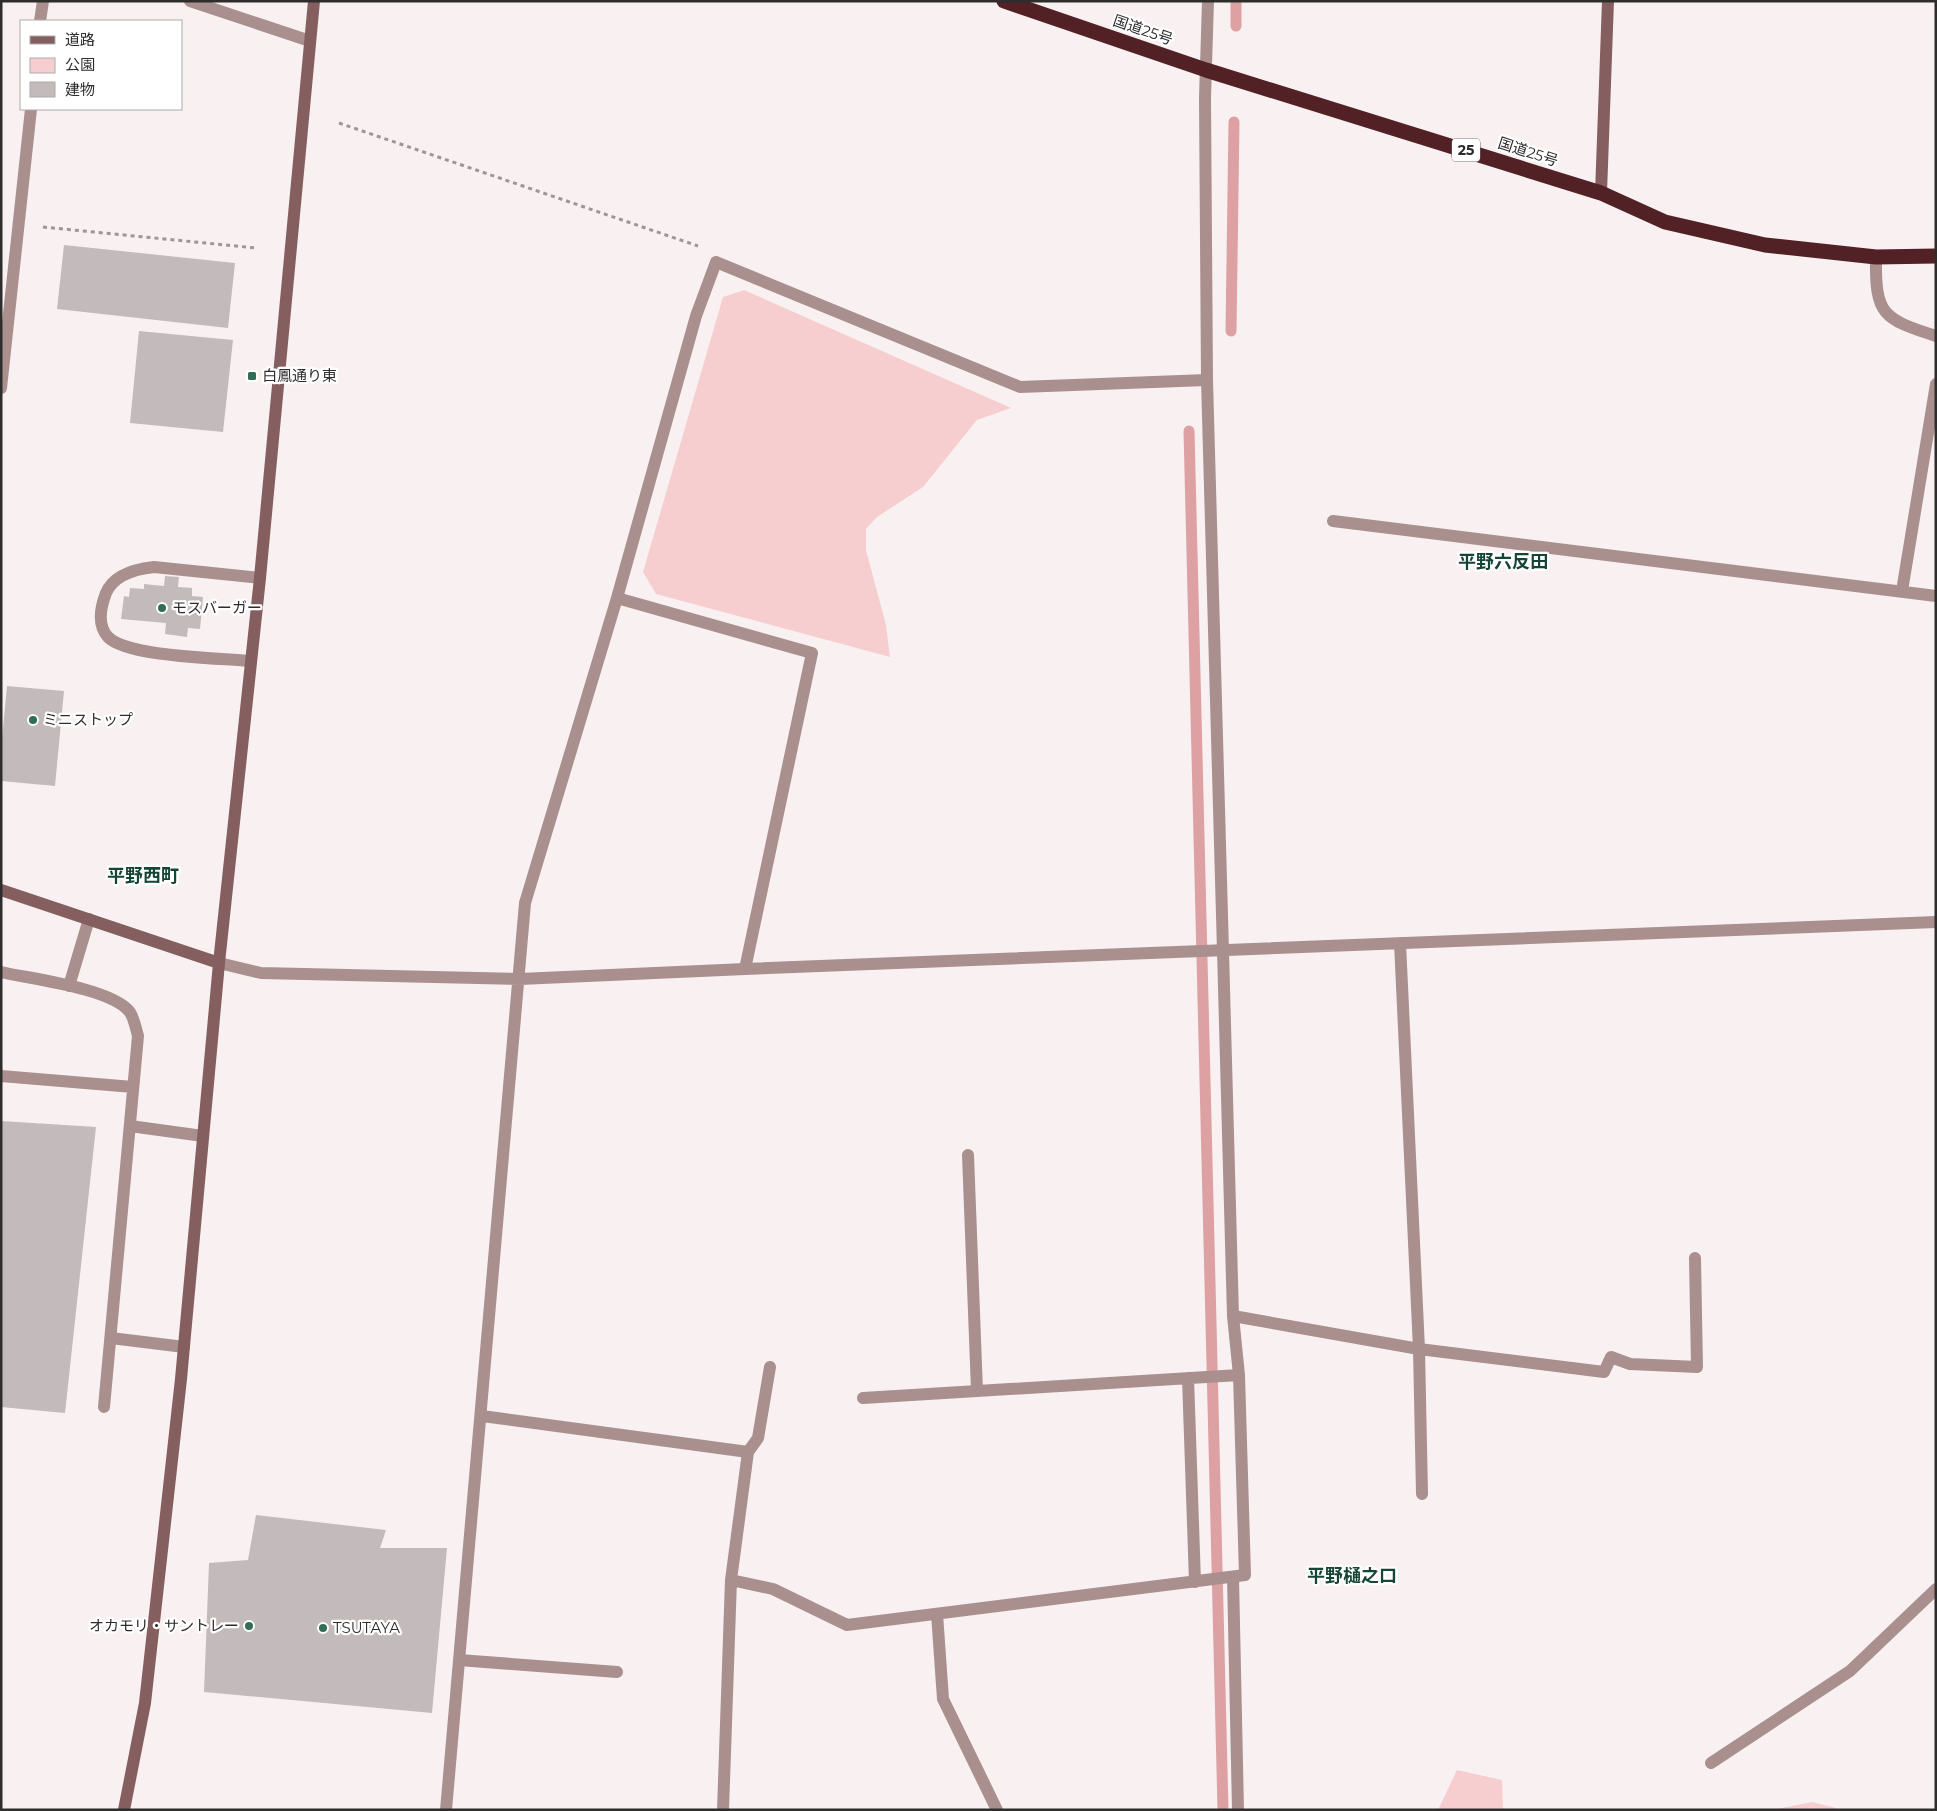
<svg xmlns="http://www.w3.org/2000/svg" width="1937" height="1811" font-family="Montserrat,'Noto Sans JP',sans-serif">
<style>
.green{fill:#f7cecf}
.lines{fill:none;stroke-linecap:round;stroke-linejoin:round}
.stream{stroke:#dea1a3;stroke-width:11}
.building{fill:#c3bbbb}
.path{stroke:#9c9696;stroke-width:3;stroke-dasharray:4 4;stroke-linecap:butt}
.lane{stroke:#aa8f8f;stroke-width:12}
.street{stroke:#aa8f8f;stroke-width:12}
.secondary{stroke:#855f60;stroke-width:12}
.highway{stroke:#512125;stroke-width:15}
.poi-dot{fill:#326d57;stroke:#fff;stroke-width:2}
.labels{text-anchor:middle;stroke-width:4.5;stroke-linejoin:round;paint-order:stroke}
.shield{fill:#fff;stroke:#6d6b6b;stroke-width:1}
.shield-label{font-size:14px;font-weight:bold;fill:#2f2c2c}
.street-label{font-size:15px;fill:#2f2c2c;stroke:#fff}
.poi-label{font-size:15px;fill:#2f2c2c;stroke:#fff;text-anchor:start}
.quarter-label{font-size:18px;font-weight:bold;fill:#154534;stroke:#fff}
</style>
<rect width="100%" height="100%" fill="#f9f1f1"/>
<path class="green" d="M744,290L1011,408L977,420L923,487L877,517L866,529V550L886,625L890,657L656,594L643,572L723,297Z
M1457,1770L1502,1780L1503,1810H1438Z
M1812,1802L1836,1808V1810H1771Z"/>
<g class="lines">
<path class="stream" d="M1236,1V26
M1231,331L1234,122
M1189,431L1223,1810"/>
</g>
<path class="building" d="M64,245L235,263L228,328L57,309Z
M139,331L233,340L223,432L130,423Z
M165,576L179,577L178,587L192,588V596L203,597L200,629L188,628L187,637L165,634L166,623L121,619L124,596L129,597L130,588L144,589V584L164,586Z
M7,686L64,691L55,786L1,781V749Z
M1,1121L96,1127L65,1413L1,1407Z
M256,1515L386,1530L380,1548H447L432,1713L204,1692L209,1563L248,1560Z"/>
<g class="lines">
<path class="path" d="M339,123L698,246
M43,227L256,248"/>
<path class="lane" d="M1207,380L1223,951
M250,661C220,658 127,657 108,637C97,625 101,606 106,593C114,574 136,569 154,567L260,578
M1,972C32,979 109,988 129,1011C134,1017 136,1029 138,1036L104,1407
M69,986L89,919
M1,1076L133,1087
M130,1126L203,1136
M111,1338L184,1347
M1233,1577L1238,1810"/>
<path class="street" d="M190,1L310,41
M40,21L43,1
M1876,257C1875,315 1883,319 1936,336
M1,388L31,109
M1333,521L1936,596
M1902,591L1936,384
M617,598L812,653L745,969
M1400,943L1419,1349L1422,1494
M1223,951L1233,1316
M219,963L261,973L520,979L745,969L1936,922
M968,1155L977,1391
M1188,1378L1195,1582
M863,1398L1239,1375
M482,1416L748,1452L731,1580L723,1810
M748,1452L758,1438L770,1367
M731,1580L773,1589L847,1625L1245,1575L1239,1375L1233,1316L1419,1349L1604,1372L1611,1357L1630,1364L1697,1367L1695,1258
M937,1614L943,1699L997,1810
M459,1660L617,1672
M1711,1763L1850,1671L1936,1589
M446,1810L525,903L617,598L696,316L716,262L1020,387L1207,380L1205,98L1208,1"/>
<path class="secondary" d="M1601,193L1608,1
M1,890L219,963
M124,1810L145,1703L181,1379L219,963L260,578L314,1"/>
<path class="highway" d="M1004,1L1206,70L1601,193L1665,222L1765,245L1876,257L1936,256"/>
</g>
<g class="poi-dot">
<rect x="247" y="371" width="10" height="10" rx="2.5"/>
<circle cx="162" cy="608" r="5"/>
<circle cx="33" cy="720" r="5"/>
<circle cx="249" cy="1626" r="5"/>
<circle cx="323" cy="1628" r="5"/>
</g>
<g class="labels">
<rect class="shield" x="1452" y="138.5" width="28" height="23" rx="4"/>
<g class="shield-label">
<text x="1466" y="155">25</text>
</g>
<g class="street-label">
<text transform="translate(1143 30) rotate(19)" y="5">国道25号</text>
<text transform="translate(1528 152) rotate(18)" y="5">国道25号</text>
</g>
<g class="poi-label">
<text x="262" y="381">白鳳通り東</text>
<text x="172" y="613">モスバーガー</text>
<text x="43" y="725">ミニストップ</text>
<text x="239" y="1631" text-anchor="end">オカモリ・サントレー</text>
<text x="333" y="1633">TSUTAYA</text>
</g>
<g class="quarter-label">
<text x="1503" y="568">平野六反田</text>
<text x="143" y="882">平野西町</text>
<text x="1352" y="1582">平野樋之口</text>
</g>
</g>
<rect width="1937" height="1811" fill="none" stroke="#2f2c2c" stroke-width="5"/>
<rect x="20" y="20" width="162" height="90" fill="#ffffff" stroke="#acabab"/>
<rect x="30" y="36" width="25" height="8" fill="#855f60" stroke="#acabab"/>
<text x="65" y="45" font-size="15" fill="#2f2c2c">道路</text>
<rect x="30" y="58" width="25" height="15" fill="#f7cecf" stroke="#acabab"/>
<text x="65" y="70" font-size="15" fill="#2f2c2c">公園</text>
<rect x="30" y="82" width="25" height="15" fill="#c3bbbb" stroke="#acabab"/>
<text x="65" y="95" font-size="15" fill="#2f2c2c">建物</text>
</svg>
